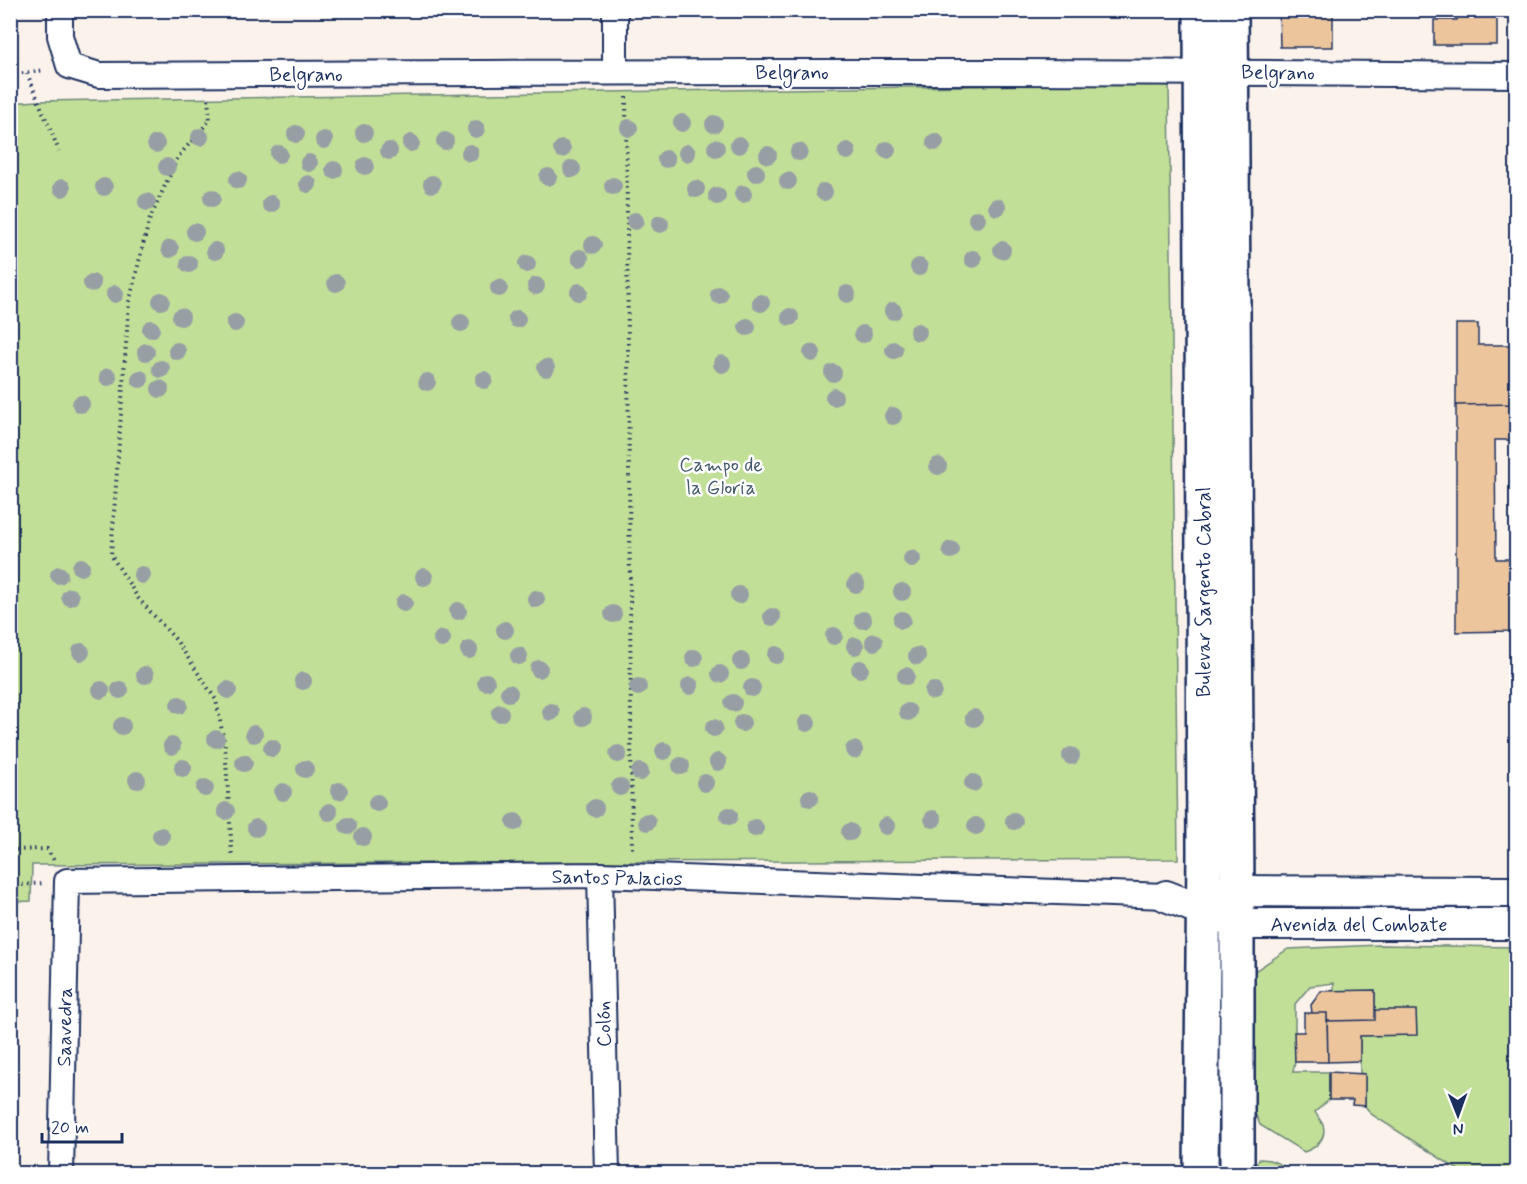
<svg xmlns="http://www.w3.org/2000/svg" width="1527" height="1184" font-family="Mynerve,sans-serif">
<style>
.green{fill:#c2df97;stroke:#6e877a;stroke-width:1.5}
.building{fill:#edc59d;stroke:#1b2f5e;stroke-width:1.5}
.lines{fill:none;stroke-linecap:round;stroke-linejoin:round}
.minor-casing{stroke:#1b2f5e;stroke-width:28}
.tertiary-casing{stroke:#1b2f5e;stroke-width:34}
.secondary-casing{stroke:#1b2f5e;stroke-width:38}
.path{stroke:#1b2f5e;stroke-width:4;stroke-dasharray:1.5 4.5;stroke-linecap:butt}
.minor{stroke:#fff;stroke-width:24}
.tertiary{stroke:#fff;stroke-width:30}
.secondary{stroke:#fff;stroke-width:33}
.tree{fill:#979fa5}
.labels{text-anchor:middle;stroke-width:5;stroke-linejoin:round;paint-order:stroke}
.street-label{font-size:20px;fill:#1b2f5e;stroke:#fff}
.park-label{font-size:20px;fill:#455b6c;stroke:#fff}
</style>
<rect width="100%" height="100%" fill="#fbf3eb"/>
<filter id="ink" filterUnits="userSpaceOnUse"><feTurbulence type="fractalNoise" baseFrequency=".0167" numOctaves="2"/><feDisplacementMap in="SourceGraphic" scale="12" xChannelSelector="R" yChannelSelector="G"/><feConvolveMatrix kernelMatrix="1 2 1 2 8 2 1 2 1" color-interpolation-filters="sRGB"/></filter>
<g filter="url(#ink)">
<path class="green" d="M1169,83L1178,859L32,865L31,901L11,902L10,103L38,101Z
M1380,945L1516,947V1173H1463L1371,1114L1365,1106V1074L1360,1073V1036L1375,1010V991H1334V983L1310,986L1295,1004V1062L1293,1072H1329V1100L1315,1112C1317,1116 1321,1121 1323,1125C1327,1139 1316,1148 1304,1152L1260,1125L1253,1108L1255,971L1288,949Z
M1259,1159C1273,1158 1284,1167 1296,1173H1255V1167Z"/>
<path class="building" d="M1279,10H1333V47H1280Z
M1457,10H1497V45H1434V20H1457Z
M1456,324H1478V345H1516V404L1456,405Z
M1516,404V440H1495L1496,559H1516V600H1513V631L1456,632V405Z
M1375,990V1020L1327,1021V1013H1312L1311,1005L1321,991Z
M1375,1010H1416L1417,1035L1360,1036V1061L1328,1062L1327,1021L1375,1020Z
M1304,1013H1327L1328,1062H1295L1294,1032H1304Z
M1329,1072L1365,1074V1106L1352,1105L1353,1100H1329Z
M1515,1134H1516V1174H1515Z"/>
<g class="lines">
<defs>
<path id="minor" d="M60,10V36L69,66L99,75C572,72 1044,70 1516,75
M615,72V10
M600,875L607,1174
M61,1174L67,881L600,875L1166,896"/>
<path id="tertiary" d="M1214,891L1516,892
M1166,896L1237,924H1516"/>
<path id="secondary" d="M1201,10L1204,851L1201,1174
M1231,10L1237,892V1174"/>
</defs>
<use href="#minor" class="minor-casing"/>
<use href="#tertiary" class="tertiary-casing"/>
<use href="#secondary" class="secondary-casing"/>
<path class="path" d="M27,73L59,151
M10,75L45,70
M626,97L632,851
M208,99L210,120L178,157L149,221L129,302L111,555L138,598L176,640L216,700L225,746L232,854
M10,850L47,849L55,862
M10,886L43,883"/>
<use href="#minor" class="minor"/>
<use href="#tertiary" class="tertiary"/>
<use href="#secondary" class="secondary"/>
</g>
<g class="tree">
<circle cx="682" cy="123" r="9"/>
<circle cx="714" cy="124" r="9"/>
<circle cx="629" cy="128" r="9"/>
<circle cx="476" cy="129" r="9"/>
<circle cx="364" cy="133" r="9"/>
<circle cx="296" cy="134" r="9"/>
<circle cx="200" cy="137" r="9"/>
<circle cx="324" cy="140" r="9"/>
<circle cx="445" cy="141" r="9"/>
<circle cx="935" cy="142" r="9"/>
<circle cx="411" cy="143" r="9"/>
<circle cx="156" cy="144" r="9"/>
<circle cx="739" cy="145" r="9"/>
<circle cx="716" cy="148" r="9"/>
<circle cx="562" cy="149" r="9"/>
<circle cx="887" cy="150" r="9"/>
<circle cx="389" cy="151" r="9"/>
<circle cx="847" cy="151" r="9"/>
<circle cx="799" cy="152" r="9"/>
<circle cx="470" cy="153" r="9"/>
<circle cx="687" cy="153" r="9"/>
<circle cx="279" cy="154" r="9"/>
<circle cx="768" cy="155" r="9"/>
<circle cx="666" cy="159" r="9"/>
<circle cx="309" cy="163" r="9"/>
<circle cx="365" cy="166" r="9"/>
<circle cx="167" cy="167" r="9"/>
<circle cx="572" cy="169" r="9"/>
<circle cx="334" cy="170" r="9"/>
<circle cx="756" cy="173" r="9"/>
<circle cx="548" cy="177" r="9"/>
<circle cx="238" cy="180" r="9"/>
<circle cx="788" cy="181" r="9"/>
<circle cx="308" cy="184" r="9"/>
<circle cx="432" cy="184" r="9"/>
<circle cx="613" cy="186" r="9"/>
<circle cx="104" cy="187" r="9"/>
<circle cx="62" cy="188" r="9"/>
<circle cx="696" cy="189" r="9"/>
<circle cx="824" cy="192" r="9"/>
<circle cx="743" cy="194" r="9"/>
<circle cx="717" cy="196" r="9"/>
<circle cx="212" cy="198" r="9"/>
<circle cx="147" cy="202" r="9"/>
<circle cx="271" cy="204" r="9"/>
<circle cx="997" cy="207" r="9"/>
<circle cx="977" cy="219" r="9"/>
<circle cx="635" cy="221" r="9"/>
<circle cx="660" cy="224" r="9"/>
<circle cx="195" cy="232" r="9"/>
<circle cx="593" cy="245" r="9"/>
<circle cx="170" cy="249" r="9"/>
<circle cx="1002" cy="250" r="9"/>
<circle cx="215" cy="251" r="9"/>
<circle cx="580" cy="258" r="9"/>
<circle cx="973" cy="259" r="9"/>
<circle cx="189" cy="264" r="9"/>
<circle cx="527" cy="264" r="9"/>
<circle cx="919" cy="267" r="9"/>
<circle cx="92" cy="283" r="9"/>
<circle cx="336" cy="283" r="9"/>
<circle cx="536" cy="286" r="9"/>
<circle cx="499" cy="288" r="9"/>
<circle cx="579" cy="292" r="9"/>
<circle cx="115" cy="294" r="9"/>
<circle cx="847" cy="294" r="9"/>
<circle cx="719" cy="295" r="9"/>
<circle cx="161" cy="301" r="9"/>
<circle cx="761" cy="303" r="9"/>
<circle cx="893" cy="311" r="9"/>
<circle cx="181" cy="317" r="9"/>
<circle cx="790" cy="317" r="9"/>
<circle cx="517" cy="319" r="9"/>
<circle cx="235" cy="323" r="9"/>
<circle cx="461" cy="323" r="9"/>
<circle cx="747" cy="327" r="9"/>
<circle cx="151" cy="329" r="9"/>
<circle cx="918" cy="332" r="9"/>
<circle cx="863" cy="334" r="9"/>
<circle cx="894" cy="350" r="9"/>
<circle cx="177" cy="351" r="9"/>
<circle cx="146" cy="352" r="9"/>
<circle cx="812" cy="353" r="9"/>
<circle cx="722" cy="364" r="9"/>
<circle cx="546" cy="368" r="9"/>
<circle cx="161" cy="369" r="9"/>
<circle cx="833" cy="373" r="9"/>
<circle cx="108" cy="377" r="9"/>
<circle cx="140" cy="379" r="9"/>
<circle cx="484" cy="380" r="9"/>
<circle cx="427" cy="382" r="9"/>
<circle cx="160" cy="389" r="9"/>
<circle cx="834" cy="397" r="9"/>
<circle cx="81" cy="404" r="9"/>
<circle cx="893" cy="416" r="9"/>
<circle cx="938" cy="466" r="9"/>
<circle cx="951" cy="550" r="9"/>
<circle cx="912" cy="559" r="9"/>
<circle cx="81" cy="567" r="9"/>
<circle cx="59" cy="575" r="9"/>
<circle cx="142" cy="575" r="9"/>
<circle cx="424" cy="577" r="9"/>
<circle cx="856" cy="584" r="9"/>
<circle cx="902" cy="592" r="9"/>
<circle cx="739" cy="595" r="9"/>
<circle cx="70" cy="597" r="9"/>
<circle cx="536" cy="599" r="9"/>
<circle cx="404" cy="603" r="9"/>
<circle cx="458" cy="611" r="9"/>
<circle cx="613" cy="614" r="9"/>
<circle cx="772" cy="617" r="9"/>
<circle cx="863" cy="620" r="9"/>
<circle cx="902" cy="620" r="9"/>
<circle cx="505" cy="630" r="9"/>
<circle cx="834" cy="636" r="9"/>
<circle cx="442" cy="639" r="9"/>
<circle cx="874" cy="642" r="9"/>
<circle cx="855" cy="646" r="9"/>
<circle cx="469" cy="650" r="9"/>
<circle cx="81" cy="652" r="9"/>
<circle cx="776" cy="655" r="9"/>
<circle cx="519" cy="656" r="9"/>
<circle cx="917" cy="656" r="9"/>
<circle cx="694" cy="658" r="9"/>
<circle cx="741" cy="661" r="9"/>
<circle cx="539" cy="669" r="9"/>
<circle cx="860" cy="669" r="9"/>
<circle cx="720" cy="674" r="9"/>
<circle cx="145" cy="675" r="9"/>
<circle cx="906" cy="676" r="9"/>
<circle cx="303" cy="681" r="9"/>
<circle cx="486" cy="682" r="9"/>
<circle cx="690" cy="686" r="9"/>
<circle cx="638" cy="687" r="9"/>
<circle cx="752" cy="688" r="9"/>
<circle cx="101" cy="690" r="9"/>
<circle cx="120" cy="690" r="9"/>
<circle cx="228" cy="690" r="9"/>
<circle cx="933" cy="691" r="9"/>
<circle cx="509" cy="693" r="9"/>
<circle cx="733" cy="703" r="9"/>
<circle cx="179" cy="705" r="9"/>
<circle cx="551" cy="712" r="9"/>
<circle cx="908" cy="712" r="9"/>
<circle cx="500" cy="713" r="9"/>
<circle cx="583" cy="717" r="9"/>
<circle cx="974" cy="718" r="9"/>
<circle cx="742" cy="723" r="9"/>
<circle cx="807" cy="723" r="9"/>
<circle cx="122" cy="726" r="9"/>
<circle cx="714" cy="728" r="9"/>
<circle cx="254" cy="734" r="9"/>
<circle cx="216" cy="739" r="9"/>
<circle cx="172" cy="746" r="9"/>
<circle cx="272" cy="748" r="9"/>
<circle cx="854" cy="750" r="9"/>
<circle cx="664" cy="751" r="9"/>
<circle cx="618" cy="754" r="9"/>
<circle cx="1071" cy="756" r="9"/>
<circle cx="718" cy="762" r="9"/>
<circle cx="244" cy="763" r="9"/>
<circle cx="681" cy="766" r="9"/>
<circle cx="183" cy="768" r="9"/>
<circle cx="305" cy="769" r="9"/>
<circle cx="640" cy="772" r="9"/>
<circle cx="137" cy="780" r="9"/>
<circle cx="705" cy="783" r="9"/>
<circle cx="973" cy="783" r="9"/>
<circle cx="620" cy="787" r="9"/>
<circle cx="205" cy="788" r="9"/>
<circle cx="339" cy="791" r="9"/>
<circle cx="283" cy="792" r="9"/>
<circle cx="810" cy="798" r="9"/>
<circle cx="377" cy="803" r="9"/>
<circle cx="595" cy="808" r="9"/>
<circle cx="226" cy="811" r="9"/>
<circle cx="329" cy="812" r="9"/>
<circle cx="729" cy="816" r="9"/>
<circle cx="933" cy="819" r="9"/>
<circle cx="1014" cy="821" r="9"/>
<circle cx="515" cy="822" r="9"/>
<circle cx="647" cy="822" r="9"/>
<circle cx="348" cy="826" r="9"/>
<circle cx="886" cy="826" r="9"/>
<circle cx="976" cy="826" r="9"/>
<circle cx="256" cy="828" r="9"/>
<circle cx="755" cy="828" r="9"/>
<circle cx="850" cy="832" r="9"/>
<circle cx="161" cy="836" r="9"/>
<circle cx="363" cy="837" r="9"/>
</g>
</g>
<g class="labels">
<g class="street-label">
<text x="792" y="79">Belgrano</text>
<text transform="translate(1278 72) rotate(1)" y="7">Belgrano</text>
<text x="306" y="81">Belgrano</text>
<text transform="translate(1203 592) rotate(-90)" y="7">Bulevar Sargento Cabral</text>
<text transform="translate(617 877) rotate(1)" y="7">Santos Palacios</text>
<text x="1359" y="931">Avenida del Combate</text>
<text transform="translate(603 1024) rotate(-91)" y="7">Colón</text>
<text transform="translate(64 1027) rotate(-89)" y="7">Saavedra</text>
</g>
<g class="park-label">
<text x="721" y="471">Campo de<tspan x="721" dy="23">la Gloria</tspan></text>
</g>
</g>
<rect width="1527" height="1184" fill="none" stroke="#fff" stroke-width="36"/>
<rect x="18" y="18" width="1491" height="1148" fill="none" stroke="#1b2f5e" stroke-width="2" filter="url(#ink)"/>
<g transform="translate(1458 1115) rotate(179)" stroke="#ffffff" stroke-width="4.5" paint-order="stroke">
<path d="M0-4.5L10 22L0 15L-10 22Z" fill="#1b2f5e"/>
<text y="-9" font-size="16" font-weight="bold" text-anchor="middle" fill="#1b2f5e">N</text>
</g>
<path d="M42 1133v9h80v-9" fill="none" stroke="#1b2f5e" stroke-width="3"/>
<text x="51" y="1133" font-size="18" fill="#1b2f5e" stroke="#ffffff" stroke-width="4.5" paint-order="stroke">20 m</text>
</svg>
